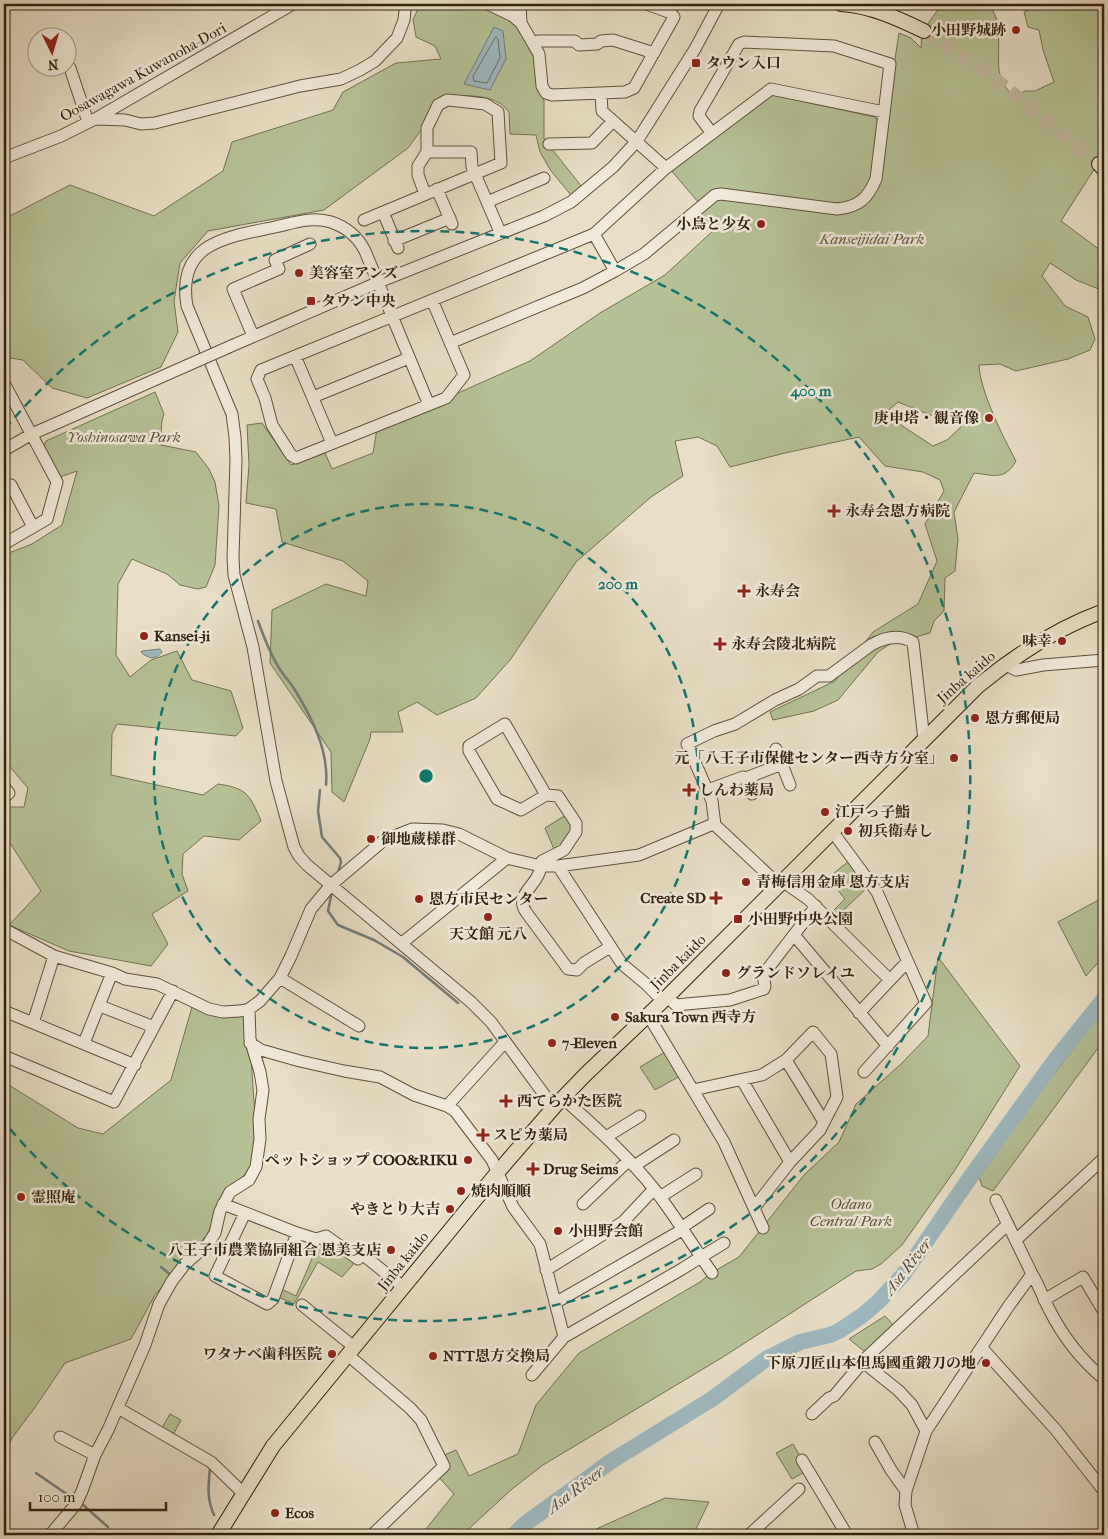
<svg xmlns="http://www.w3.org/2000/svg" width="1108" height="1539" font-family="'IM FELL French Canon','Noto Serif JP',serif">
<style>
.green{fill:#b6c296;stroke:#747251;fill-rule:evenodd}
.water{fill:#9eb9c1;stroke:#737c79}
.lines{fill:none;stroke-linecap:round;stroke-linejoin:round}
.shore{stroke:#686d66;stroke-width:1}
.stream{stroke:#737c79;stroke-width:2.5}
.river{stroke:#9eb9c1;stroke-width:16}
.major-tunnel{stroke:#c4b9a1;stroke-width:14;stroke-dasharray:14 7;stroke-linecap:butt}
.minor-casing{stroke:#60503a;stroke-width:13}
.major-casing{stroke:#32210c;stroke-width:16}
.minor{stroke:#f1eada;stroke-width:11}
.major{stroke:#e9dfc6;stroke-width:14}
.minor-bridge-casing{stroke:#60503a;stroke-width:13;stroke-linecap:butt}
.minor-bridge{stroke:#f1eada;stroke-width:11}
.ring{fill:none;stroke:#0f766e;stroke-width:2.5;stroke-dasharray:9 6}
.poi-dot{fill:#8f2418;stroke:#f1eada;stroke-width:2}
.labels{text-anchor:middle;stroke-width:5;stroke-linejoin:round;paint-order:stroke}
.poi-label{font-size:15px;font-weight:bold;fill:#32210c;stroke:#f1eada;text-anchor:start}
.street-label{font-size:15px;fill:#32210c;stroke:#f1eada}
.park-label{font-size:15px;font-style:italic;fill:#5a5135;stroke:#f1eada}
.water-label{font-size:16px;font-style:italic;fill:#524f42;stroke:#f1eada}
.centre{fill:#0f766e;stroke:#f1eada;stroke-width:2.5}
.ring-label{font-size:15px;text-anchor:middle;font-weight:bold;fill:#0f766e;stroke:#f1eada;stroke-width:5;stroke-linejoin:round;paint-order:stroke}
</style>
<rect width="100%" height="100%" fill="#e9dfc6"/>
<filter id="stains"><feTurbulence type="fractalNoise" baseFrequency=".004" numOctaves="4"/><feColorMatrix values="0 0 0 0 .2 0 0 0 0 .09 0 0 0 0 .02 0 0 0 .5 -.17"/></filter>
<radialGradient id="worn" r=".72"><stop offset=".6" stop-color="#630" stop-opacity="0"/><stop offset="1" stop-color="#630" stop-opacity=".3"/></radialGradient>
<path class="green" d="M421,4H519L539,54L540,85L544,101V139L582,187L571,195L551,171L540,152L536,135L510,134L509,112C507,110 504,106 501,104C488,95 460,94 445,97L408,148L324,210L208,231L180,263L174,301L178,332L161,367L87,398L52,388L23,360L4,357V219L70,185L154,216L223,171L232,142L333,110L343,92L396,63L441,59L435,46L416,37L413,19Z
M942,4C952,4 978,1 985,4C1004,10 997,55 999,70C1001,82 1006,89 1014,97L1025,91H1035L1054,82L1043,50L1039,30L1028,27L1024,12L1036,6L1035,4H1104V154L1061,221L1104,253V291L1076,280L1050,263L1042,276L1065,306L1088,317L1095,339L1090,350L1068,359L1016,371L1000,364L979,365C980,391 1003,437 1016,461C1005,481 993,475 974,473L954,512L958,539L955,571L945,578L944,611L934,621L930,633L890,644L878,652L838,700L814,711L773,720L770,712L835,681L873,632L918,604L937,561L925,524L944,491L940,480L923,472L885,466L859,437L785,453L730,467L717,446L698,437L675,441L683,476L651,497L576,562L510,660L476,698L437,715L417,702L398,712L403,732H371L370,739L344,802L332,792L331,752L270,663L272,610L326,584L366,596L368,581L343,561L282,542L276,509L246,503L249,465L247,425L262,423L291,465L325,453L332,469L373,453L377,429L530,361L600,313L665,275L715,229L709,226L696,211L715,195L837,209L871,189L890,64L895,59L899,33L911,38L921,48L922,32ZM898,402L933,416L948,414L961,427L947,440L933,446L884,414Z
M771,95L875,117L878,121C877,137 876,175 868,187C862,196 853,200 843,205L722,191L699,203L670,169Z
M155,392L164,414C160,423 162,435 161,445L196,452L209,469L215,482L219,506L215,565L206,587L198,589L180,585L167,574L132,559L118,584L116,655L130,677L151,660L177,651L192,680L231,691L243,728L236,736L117,724L112,734L111,775L203,795L218,784C247,788 250,795 261,821L239,840L204,836L183,854L182,874L188,891L152,914L168,944L151,966L69,951L9,925L41,891L10,843L4,845V809L6,807H24L28,788L4,760V654L9,621L6,554L32,544L62,525L77,471L60,477L44,446L46,441Z
M569,813L576,823L556,854L545,828Z
M850,860L868,887L832,921L828,916L845,899L828,878Z
M1104,897V956L1086,976L1058,922Z
M938,957L1020,1066L955,1170L902,1245L881,1264L872,1269L856,1271L723,1357L543,1465L512,1489L462,1535L422,1534L454,1494L436,1474L440,1457L456,1450L469,1476L518,1454L536,1405L579,1353L700,1282L711,1273L739,1257L804,1175L839,1142L856,1104L901,1064L928,1036Z
M192,1007L248,1014L258,1160L224,1197L207,1235L155,1295L131,1339L65,1363L36,1406L12,1438L4,1455V1082L78,1128L103,1134L171,1080Z
M1104,1009V1040L993,1191L982,1186L979,1176L1048,1082Z
M665,1052L680,1076L655,1090L640,1067Z
M326,1236L358,1259L342,1277L318,1262L294,1304L274,1295L277,1287L296,1296L317,1247L316,1239Z
M885,1316L897,1329L869,1355L849,1339Z
M170,1414L181,1420L173,1435L160,1431Z
M793,1444L808,1470L792,1479L776,1453Z
M665,1498L709,1502L693,1535H583Z"/>
<path class="water" d="M494,27L503,31L506,59L490,90L464,84Z
M160,649L162,652C156,660 148,659 141,652L142,651Z"/>
<g class="lines">
<path class="shore" d="M496,37L498,39L500,58L487,83L474,81L473,77Z"/>
<path class="stream" d="M258,621C264,638 270,653 279,668C284,676 290,682 295,690C312,718 329,751 326,785
M320,790L318,811L322,837L340,858L341,862L338,873
M331,896L328,911L338,925L374,940L403,957L458,1003
M161,1267L172,1276
M210,1469C208,1486 207,1500 214,1515
M36,1473L74,1499
M81,1503L108,1527"/>
<path class="river" d="M514,1535L525,1524L610,1462L712,1399L766,1359L800,1342L830,1335L839,1331L863,1315L879,1301L903,1275L967,1182L1055,1060L1104,999"/>
<path class="major-tunnel" d="M924,31L985,71L1099,164"/>
<defs>
<path id="minor" d="M488,4L513,16L521,23
M520,4L521,23L539,54L542,86L546,93L552,95L625,92L634,88L674,17L671,13L647,4
M533,43L538,41H575L579,45L597,44L601,41L613,40L654,53
M70,68L88,122
M601,93L602,111L666,168
M95,119L125,120L141,124L155,123L300,86L341,79L360,70L375,61L397,38L404,20L405,10L402,4
M549,144L592,143L613,121
M427,152H471L472,167L500,232
M4,158L61,136L95,119L293,4
M437,189L452,224
M487,202L544,178
M383,212L398,248
M364,220L501,163L498,112L485,104L458,101L447,100L438,105L427,128V152L418,166V175L425,194
M594,234L615,271
M394,241L450,218
M432,300L464,375L446,398L296,458L291,455L272,425L265,398L257,379L261,370L594,234L666,168L771,89L884,112
M253,336L233,289L279,269L275,260L310,244
M450,343L583,288L615,271L644,254L715,195L721,194L837,209C859,207 868,198 876,179L890,64L834,46L744,42L739,44L700,111L699,116L711,132
M229,347L379,282L544,216L571,202L613,167L637,141L695,49L719,4
M295,356L332,443
M4,383L57,482L47,519L4,544
M313,397L409,358
M429,405L365,251C358,237 346,227 331,222C313,216 293,223 275,227C228,237 176,242 187,306L232,414L235,437L236,460L233,558L234,575L253,647L276,781L294,847L299,856L307,865L471,1002L491,1022L546,1097L555,1106
M4,450L32,434L186,366
M4,490L11,485L33,527
M1004,664L1016,670L1043,665L1104,660
M776,749L790,785
M746,778L752,794
M4,787L9,793L4,798
M708,790L743,777L746,778L782,764
M546,795L505,724L469,746V751L497,799L521,810L546,795L558,796L576,823V832L564,850L542,861C541,865 541,869 539,873C534,887 515,896 526,912L568,969L577,970L584,963L610,947
M832,831L877,892L926,1003L864,1072
M558,866L622,964L646,984L663,1001
M782,881L808,899L890,980
M778,884L715,825L712,801L687,744L714,731L735,724L775,700L799,689L817,676H829L871,645C885,637 899,634 913,642L924,740
M4,929L54,956L112,973L125,979L157,984L209,1009L223,1012L240,1011L249,1009L260,1001L280,978L291,956L311,909L331,885L384,840L412,829L443,830L459,834L507,858L541,866H558L639,855L711,825H715
M794,935L888,1046
M402,943L507,858
M280,978L359,1026
M667,997L676,1005L730,1000L764,989L765,986L763,975L816,906
M100,1006L154,1027
M4,1011L135,1065
M859,1013L907,962
M648,1015L724,1142L763,1228
M33,1023L54,956
M84,1043L112,973
M250,1043L261,1050L300,1061L344,1071L380,1077L414,1095L447,1106L455,1111L492,1160L513,1207L540,1244L564,1337L682,1269L701,1257C686,1234 671,1211 655,1190C628,1156 595,1127 563,1098
M4,1056L114,1102L173,991
M786,1060L824,1122
M742,1080L790,1162
M693,1090L762,1075L786,1060L813,1032L831,1054L837,1097L820,1130L790,1162L754,1208
M447,1106L505,1042
M606,1137L640,1116
M634,1166L674,1140
M660,1197L696,1174
M996,1200L1032,1274C1039,1285 1043,1298 1049,1309C1063,1337 1080,1359 1104,1379
M223,1204L297,1233L316,1239L326,1236L358,1259L362,1254L403,1287
M583,1204L629,1160
M245,1213L215,1276L267,1304L273,1299L297,1233
M681,1228L709,1209
M1016,1240L1104,1158
M546,1270L623,1222L654,1189
M712,1273L701,1257L724,1243
M1044,1300L1083,1277L1104,1312
M555,1303L682,1230
M302,1305L354,1347
M982,1348L1056,1430L1104,1491
M348,1355L410,1408L421,1420L444,1466L372,1535
M863,1362L899,1391L912,1405L926,1431
M532,1375L564,1337
M118,1408L211,1462L243,1493
M812,1414L829,1398L834,1396L867,1357L1008,1224
M60,1437L95,1455
M875,1442L891,1470L906,1491
M802,1460L847,1535
M50,1535L76,1504L82,1491L95,1455L108,1430L145,1345L159,1304L172,1281L185,1264L208,1244L215,1233L220,1211L230,1192L249,1180L256,1167L260,1139L259,1119L263,1090L260,1072L250,1039L249,1009
M749,1535L799,1489
M914,1535L905,1505L906,1491L926,1431L1008,1307L1032,1274"/>
<path id="major" d="M841,4C871,6 897,18 924,31
M1099,164L1104,169
M218,1535L273,1446L497,1173L555,1106L586,1074L667,997L978,686C1017,654 1057,628 1104,611"/>
</defs>
<use href="#minor" class="minor-casing"/>
<use href="#major" class="major-casing"/>
<use href="#minor" class="minor"/>
<use href="#major" class="major"/>
<defs>
<path id="minor-bridge" d="M186,366L229,347"/>
</defs>
<use href="#minor-bridge" class="minor-bridge-casing"/>
<use href="#minor-bridge" class="minor-bridge"/>
</g>
<g class="ring">
<circle cx="426" cy="776" r="272"/>
<path d="M5 429A545 545 0 1 1 5 1123"/>
</g>
<g class="poi-dot">
<circle cx="1016" cy="30" r="5"/>
<rect x="691" y="58" width="10" height="10" rx="2.5"/>
<circle cx="761" cy="224" r="5"/>
<circle cx="299" cy="273" r="5"/>
<rect x="306" y="296" width="10" height="10" rx="2.5"/>
<circle cx="989" cy="418" r="5"/>
<path d="M831.5 503.5h5v5h5v5h-5v5h-5v-5h-5v-5h5z"/>
<path d="M741.5 583.5h5v5h5v5h-5v5h-5v-5h-5v-5h5z"/>
<circle cx="144" cy="636" r="5"/>
<circle cx="1062" cy="641" r="5"/>
<path d="M717.5 636.5h5v5h5v5h-5v5h-5v-5h-5v-5h5z"/>
<circle cx="975" cy="718" r="5"/>
<circle cx="954" cy="758" r="5"/>
<path d="M686.5 782.5h5v5h5v5h-5v5h-5v-5h-5v-5h5z"/>
<circle cx="825" cy="812" r="5"/>
<circle cx="848" cy="831" r="5"/>
<circle cx="371" cy="839" r="5"/>
<circle cx="746" cy="882" r="5"/>
<path d="M713.5 890.5h5v5h5v5h-5v5h-5v-5h-5v-5h5z"/>
<circle cx="419" cy="899" r="5"/>
<circle cx="488" cy="917" r="5"/>
<rect x="733" y="914" width="10" height="10" rx="2.5"/>
<circle cx="726" cy="973" r="5"/>
<circle cx="615" cy="1017" r="5"/>
<circle cx="552" cy="1043" r="5"/>
<path d="M503.5 1093.5h5v5h5v5h-5v5h-5v-5h-5v-5h5z"/>
<path d="M480.5 1127.5h5v5h5v5h-5v5h-5v-5h-5v-5h5z"/>
<circle cx="468" cy="1160" r="5"/>
<path d="M530.5 1161.5h5v5h5v5h-5v5h-5v-5h-5v-5h5z"/>
<circle cx="461" cy="1191" r="5"/>
<circle cx="21" cy="1197" r="5"/>
<circle cx="450" cy="1209" r="5"/>
<circle cx="558" cy="1231" r="5"/>
<circle cx="391" cy="1250" r="5"/>
<circle cx="332" cy="1354" r="5"/>
<circle cx="433" cy="1356" r="5"/>
<circle cx="986" cy="1363" r="5"/>
<circle cx="275" cy="1513" r="5"/>
</g>
<g class="labels">
<g class="poi-label">
<text x="1006" y="35" text-anchor="end">小田野城跡</text>
<text x="706" y="68">タウン入口</text>
<text x="751" y="229" text-anchor="end">小鳥と少女</text>
<text x="309" y="278">美容室アンズ</text>
<text x="321" y="306">タウン中央</text>
<text x="979" y="423" text-anchor="end">庚申塔・観音像</text>
<text x="845" y="516">永寿会恩方病院</text>
<text x="755" y="596">永寿会</text>
<text x="154" y="641">Kansei-ji</text>
<text x="1052" y="646" text-anchor="end">味幸</text>
<text x="731" y="649">永寿会陵北病院</text>
<text x="985" y="723">恩方郵便局</text>
<text x="944" y="763" text-anchor="end">元「八王子市保健センター西寺方分室」</text>
<text x="699" y="795">しんわ薬局</text>
<text x="835" y="817">江戸っ子鮨</text>
<text x="858" y="836">初兵衛寿し</text>
<text x="381" y="844">御地蔵様群</text>
<text x="756" y="887">青梅信用金庫 恩方支店</text>
<text x="706" y="903" text-anchor="end">Create SD</text>
<text x="429" y="904">恩方市民センター</text>
<text x="748" y="924">小田野中央公園</text>
<text x="488" y="939" text-anchor="middle">天文館 元八</text>
<text x="736" y="978">グランドソレイユ</text>
<text x="625" y="1022">Sakura Town 西寺方</text>
<text x="562" y="1048">7-Eleven</text>
<text x="517" y="1106">西てらかた医院</text>
<text x="493" y="1140">スピカ薬局</text>
<text x="458" y="1165" text-anchor="end">ペットショップ COO&amp;RIKU</text>
<text x="543" y="1174">Drug Seims</text>
<text x="471" y="1196">焼肉順順</text>
<text x="31" y="1202">霊照庵</text>
<text x="440" y="1214" text-anchor="end">やきとり大吉</text>
<text x="568" y="1236">小田野会館</text>
<text x="381" y="1255" text-anchor="end">八王子市農業協同組合 恩美支店</text>
<text x="322" y="1359" text-anchor="end">ワタナベ歯科医院</text>
<text x="443" y="1361">NTT恩方交換局</text>
<text x="976" y="1368" text-anchor="end">下原刀匠山本但馬國重鍛刀の地</text>
<text x="285" y="1518">Ecos</text>
</g>
<g class="street-label">
<text transform="translate(143 72) rotate(-29)" y="5">Oosawagawa Kuwanoha-Dori</text>
<text transform="translate(966 677) rotate(-41)" y="5">Jinba kaido</text>
<text transform="translate(678 962) rotate(-45)" y="5">Jinba kaido</text>
<text transform="translate(403 1261) rotate(-51)" y="5">Jinba kaido</text>
</g>
<g class="park-label">
<text x="872" y="244">Kanseijidai Park</text>
<text x="124" y="442">Yoshinosawa Park</text>
<text x="851" y="1209">Odano<tspan x="851" dy="17">Central Park</tspan></text>
</g>
<g class="water-label">
<text transform="translate(907 1266) rotate(-52)" y="6">Asa River</text>
<text transform="translate(575 1489) rotate(-37)" y="6">Asa River</text>
</g>
</g>
<circle cx="426" cy="776" r="8" class="centre"/>
<g class="ring-label">
<text x="811" y="396">400 m</text>
<text x="618" y="589">200 m</text>
</g>
<rect width="1108" height="1539" fill="none" stroke="#e9dfc6" stroke-width="20"/>
<rect x="5" y="5" width="1098" height="1529" fill="none" stroke="#32210c" stroke-width="2.5"/>
<rect x="10" y="10" width="1088" height="1519" fill="none" stroke="#32210c"/>
<g transform="translate(52 52) rotate(175)"><circle r="24" fill="#f1eada" stroke="#a59a88"/>
<path d="M0-4L9 19L0 12L-9 19Z" fill="#8f2418"/>
<text y="-8" font-size="14" font-weight="bold" text-anchor="middle" fill="#32210c">N</text>
</g>
<path d="M30 1502v8h136v-8" fill="none" stroke="#32210c" stroke-width="2.5"/>
<text x="38" y="1502" font-size="15" fill="#32210c" stroke="#f1eada" stroke-width="4" paint-order="stroke">100 m</text>
<rect width="100%" height="100%" filter="url(#stains)"/>
<rect width="100%" height="100%" fill="url(#worn)"/>
</svg>
